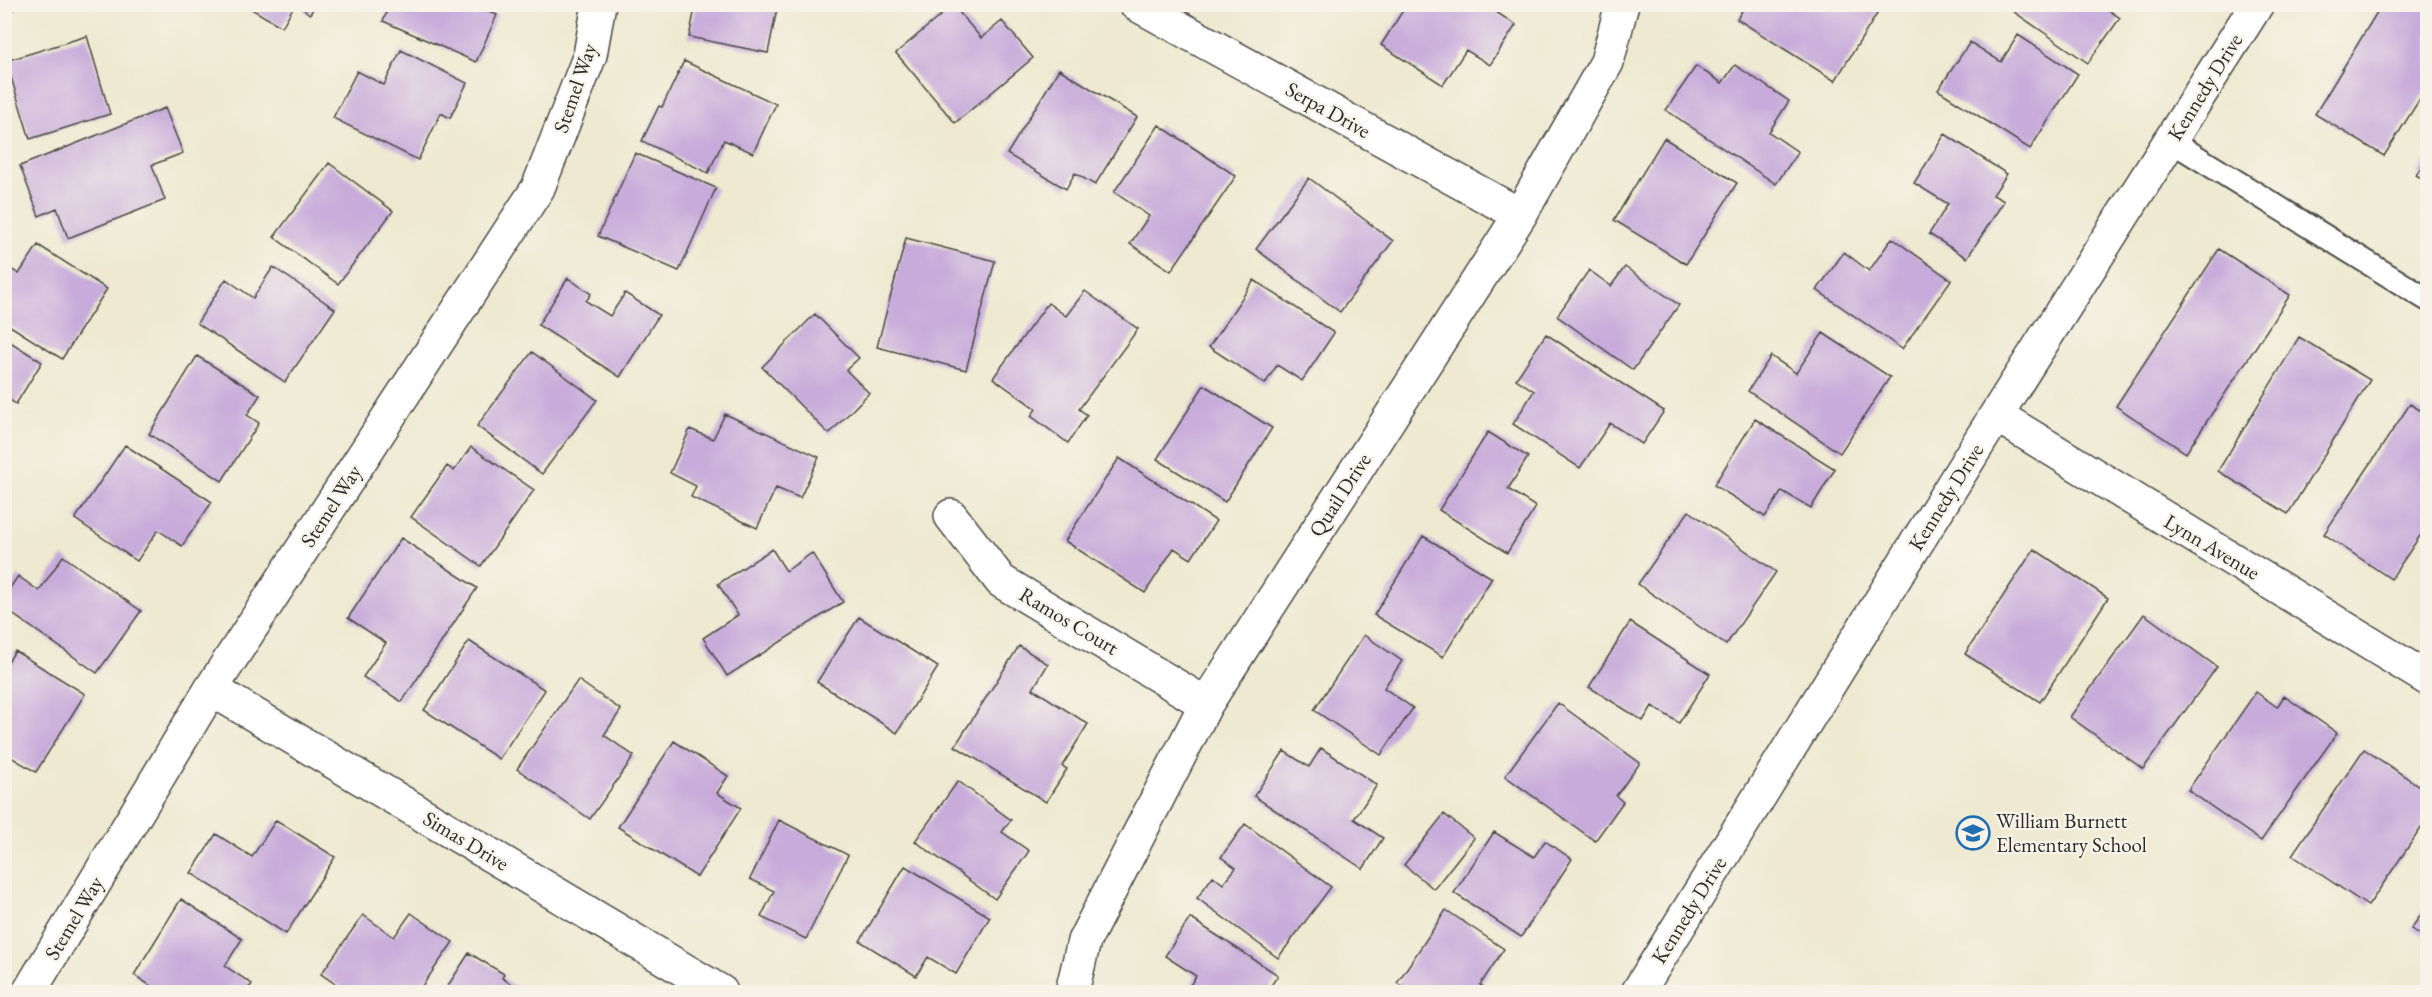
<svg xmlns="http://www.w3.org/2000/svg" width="2432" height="997" font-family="'EB Garamond',serif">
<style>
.building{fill:#c7abda}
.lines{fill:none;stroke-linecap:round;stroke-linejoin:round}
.lane-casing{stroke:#484844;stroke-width:26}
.street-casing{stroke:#484844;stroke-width:36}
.lane{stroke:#fff;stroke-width:22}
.street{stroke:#fff;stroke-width:33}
.labels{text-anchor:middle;stroke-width:4.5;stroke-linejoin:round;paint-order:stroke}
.street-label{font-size:21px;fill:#2b2b2b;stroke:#f7f3e8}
.poi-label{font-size:21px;fill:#2b2b2b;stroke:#f7f3e8;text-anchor:start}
</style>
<rect width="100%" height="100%" fill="#f7f3e8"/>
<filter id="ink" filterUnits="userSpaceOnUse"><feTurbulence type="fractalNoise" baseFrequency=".0167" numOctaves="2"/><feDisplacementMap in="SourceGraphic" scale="12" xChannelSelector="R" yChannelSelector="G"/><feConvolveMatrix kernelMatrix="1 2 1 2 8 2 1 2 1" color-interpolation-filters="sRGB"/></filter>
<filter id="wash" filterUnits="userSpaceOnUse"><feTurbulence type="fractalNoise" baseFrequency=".008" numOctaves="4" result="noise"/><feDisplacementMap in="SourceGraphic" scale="24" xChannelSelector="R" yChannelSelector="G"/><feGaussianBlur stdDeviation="1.35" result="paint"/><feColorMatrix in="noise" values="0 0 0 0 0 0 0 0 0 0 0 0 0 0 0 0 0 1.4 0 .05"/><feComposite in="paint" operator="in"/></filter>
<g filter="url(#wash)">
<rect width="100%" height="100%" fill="#eee9d0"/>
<g id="blocks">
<path class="building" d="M4,4H17L4,21Z
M243,4H295L282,27Z
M295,4H316L310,14Z
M696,4H778L768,53L689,37Z
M1407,4H1484L1516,25L1490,65L1466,50L1443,85L1381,45Z
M1746,4H1879L1882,6L1835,81L1737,19Z
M2009,4H2100L2120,18L2088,63L2007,7Z
M2382,4H2428V86L2384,156L2315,114Z
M390,5H474L497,15L476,62L383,21Z
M953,5L981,38L1002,21L1033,58L955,123L896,53Z
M2018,35L2078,74L2030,149L1938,90L1970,42L2001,62Z
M87,36L110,114L30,139L6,61Z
M401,50L467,83L450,118L441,113L418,160L333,118L357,71L384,85Z
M684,61L776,104L753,153L724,140L708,173L642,141L659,106L662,107Z
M1735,65L1789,101L1769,132L1798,152L1776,184L1666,110L1696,66L1722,83Z
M1059,69L1137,117L1095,185L1075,173L1066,189L1007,154Z
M165,108L183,153L152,165L165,200L68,238L57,208L39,216L20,166Z
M1159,125L1236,176L1171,271L1130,244L1149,216L1114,192Z
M1945,134L2007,174L1993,195L2004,201L1967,258L1929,234L1948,204L1914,183Z
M1664,138L1737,183L1686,264L1614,220Z
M635,153L716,188L679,271L598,236Z
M2428,156V182L2416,175Z
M329,163L393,211L338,284L274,237Z
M1309,178L1393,241L1340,312L1256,249Z
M906,238L995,261L966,370L877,347Z
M1892,238L1951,280L1902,349L1817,290L1844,252L1869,271Z
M38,245L107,289L62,359L4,322V265L19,274Z
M2219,249L2290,295L2186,453L2116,406Z
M273,267L335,309L285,382L197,323L226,279L253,298Z
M1625,267L1679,305L1633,370L1557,316L1589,270L1611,286Z
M568,278L591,294L586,301L610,316L625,293L659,315L620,377L538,325Z
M1254,280L1334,333L1302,381L1277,365L1265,384L1209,347Z
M1085,291L1138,329L1079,409L1087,415L1068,443L1031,416L1036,409L993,378L1048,303L1066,316Z
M815,314L859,358L846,370L869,393L829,434L762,367Z
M1823,333L1890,377L1840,453L1748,391L1771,356L1796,373Z
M1546,334L1664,411L1642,444L1610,423L1580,468L1513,424L1534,391L1516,379Z
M2299,337L2370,380L2288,514L2218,471Z
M4,338L42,362L16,404L4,396Z
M532,352L597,400L542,474L477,426Z
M197,356L260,395L247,415L259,423L222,481L149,434Z
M1204,385L1272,428L1225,502L1157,459Z
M2410,404L2428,415V524L2391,579L2324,534Z
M725,414L819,457L800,498L776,488L757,528L691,497L696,486L670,473L690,429L713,439Z
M1755,419L1835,469L1811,508L1782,491L1765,517L1714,485Z
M1488,432L1528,457L1508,489L1536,507L1507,553L1439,510Z
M125,445L212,502L182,546L158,530L137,561L75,519Z
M471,447L534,490L481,566L411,517L447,466L454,471Z
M1119,458L1216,521L1191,559L1174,548L1145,593L1065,541Z
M1689,511L1776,572L1726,645L1638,584Z
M1423,536L1492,578L1443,657L1374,615Z
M401,538L477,588L402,702L363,677L386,643L348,618Z
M772,549L786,571L812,553L843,602L727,676L703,638L738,615L718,584Z
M2034,549L2108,598L2040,702L1965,654Z
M63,556L141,611L97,673L4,608V597L18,576L39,591Z
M2144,614L2217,667L2143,769L2070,717Z
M859,617L938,667L897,733L817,682Z
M1630,622L1710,674L1679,723L1652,706L1643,721L1589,687Z
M1364,635L1402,661L1384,688L1413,708L1381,755L1314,710Z
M469,641L545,690L499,759L424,710Z
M1019,646L1048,664L1033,689L1088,724L1062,766L1067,769L1046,802L955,746Z
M15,651L85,694L36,772L4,753V668Z
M578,680L621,710L604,735L634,756L590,819L517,769Z
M2256,692L2277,707L2284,696L2337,733L2261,841L2188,790Z
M1558,703L1640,763L1616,796L1623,802L1595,841L1505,776Z
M674,741L728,776L717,793L741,808L697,877L618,827Z
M1321,748L1377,785L1354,819L1383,838L1363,869L1254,796L1284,751L1309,767Z
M2364,749L2428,792V818L2368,906L2292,855Z
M958,781L1011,820L1002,832L1029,851L995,899L915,841Z
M1444,814L1474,838L1434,889L1404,865Z
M276,820L335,857L286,934L191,873L216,834L252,857Z
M779,820L848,855L806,939L761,917L774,891L750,879Z
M1245,824L1331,887L1278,958L1197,898L1213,876L1223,884L1236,868L1221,857Z
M1494,832L1534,857L1545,841L1572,859L1521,937L1454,893Z
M905,866L990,917L956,974L928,957L916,976L860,941Z
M181,899L242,939L225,966L252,984L246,992H160L134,975Z
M2428,904V939L2411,929Z
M1446,910L1504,949L1480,985L1491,992H1410L1397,983Z
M411,913L453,942L418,992H347L321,974L363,915L394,937Z
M1190,918L1278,975L1267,992H1186L1196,976L1165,956Z
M469,953L504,974L502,978L524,992H444Z"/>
</g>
</g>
<g filter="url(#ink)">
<use href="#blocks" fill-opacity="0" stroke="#484844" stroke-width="1.5"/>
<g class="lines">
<defs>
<path id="lane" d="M2171,141L2428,300"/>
<path id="street" d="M1136,4L1520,215
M1996,415L2428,679
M951,516L1001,581L1206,704
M211,689L721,992
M29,992L211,689L538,188L590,55L599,4
M1072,992L1084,941L1206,704L1520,215L1607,62L1622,4
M1638,992L1996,415L2257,4"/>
</defs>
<use href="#lane" class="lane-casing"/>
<use href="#street" class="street-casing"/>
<use href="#lane" class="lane"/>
<use href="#street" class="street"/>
</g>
</g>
<defs>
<symbol id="school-ring" viewBox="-11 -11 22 22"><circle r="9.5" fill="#f7f3e8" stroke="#1f6fb2" stroke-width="1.5"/><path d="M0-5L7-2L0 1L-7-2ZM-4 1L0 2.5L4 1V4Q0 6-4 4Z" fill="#1f6fb2"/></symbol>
</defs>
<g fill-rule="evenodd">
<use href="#school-ring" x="1954" y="814" width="38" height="38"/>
</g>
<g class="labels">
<g class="street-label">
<text transform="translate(2205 87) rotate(-58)" y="7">Kennedy Drive</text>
<text transform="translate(575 88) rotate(-71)" y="7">Stemel Way</text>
<text transform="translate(1328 110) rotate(29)" y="7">Serpa Drive</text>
<text transform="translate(1340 495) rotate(-57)" y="7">Quail Drive</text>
<text transform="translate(1946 497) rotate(-58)" y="7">Kennedy Drive</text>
<text transform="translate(331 506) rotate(-57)" y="7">Stemel Way</text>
<text transform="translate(2212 547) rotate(31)" y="7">Lynn Avenue</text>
<text transform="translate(1069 621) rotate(31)" y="7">Ramos Court</text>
<text transform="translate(466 841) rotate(31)" y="7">Simas Drive</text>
<text transform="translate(1689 910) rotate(-58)" y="7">Kennedy Drive</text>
<text transform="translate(74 918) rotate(-59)" y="7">Stemel Way</text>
</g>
<g class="poi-label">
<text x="1996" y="828">William Burnett<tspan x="1996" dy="24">Elementary School</tspan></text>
</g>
</g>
<rect width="2432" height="997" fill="none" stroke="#f7f3e8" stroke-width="24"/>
</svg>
